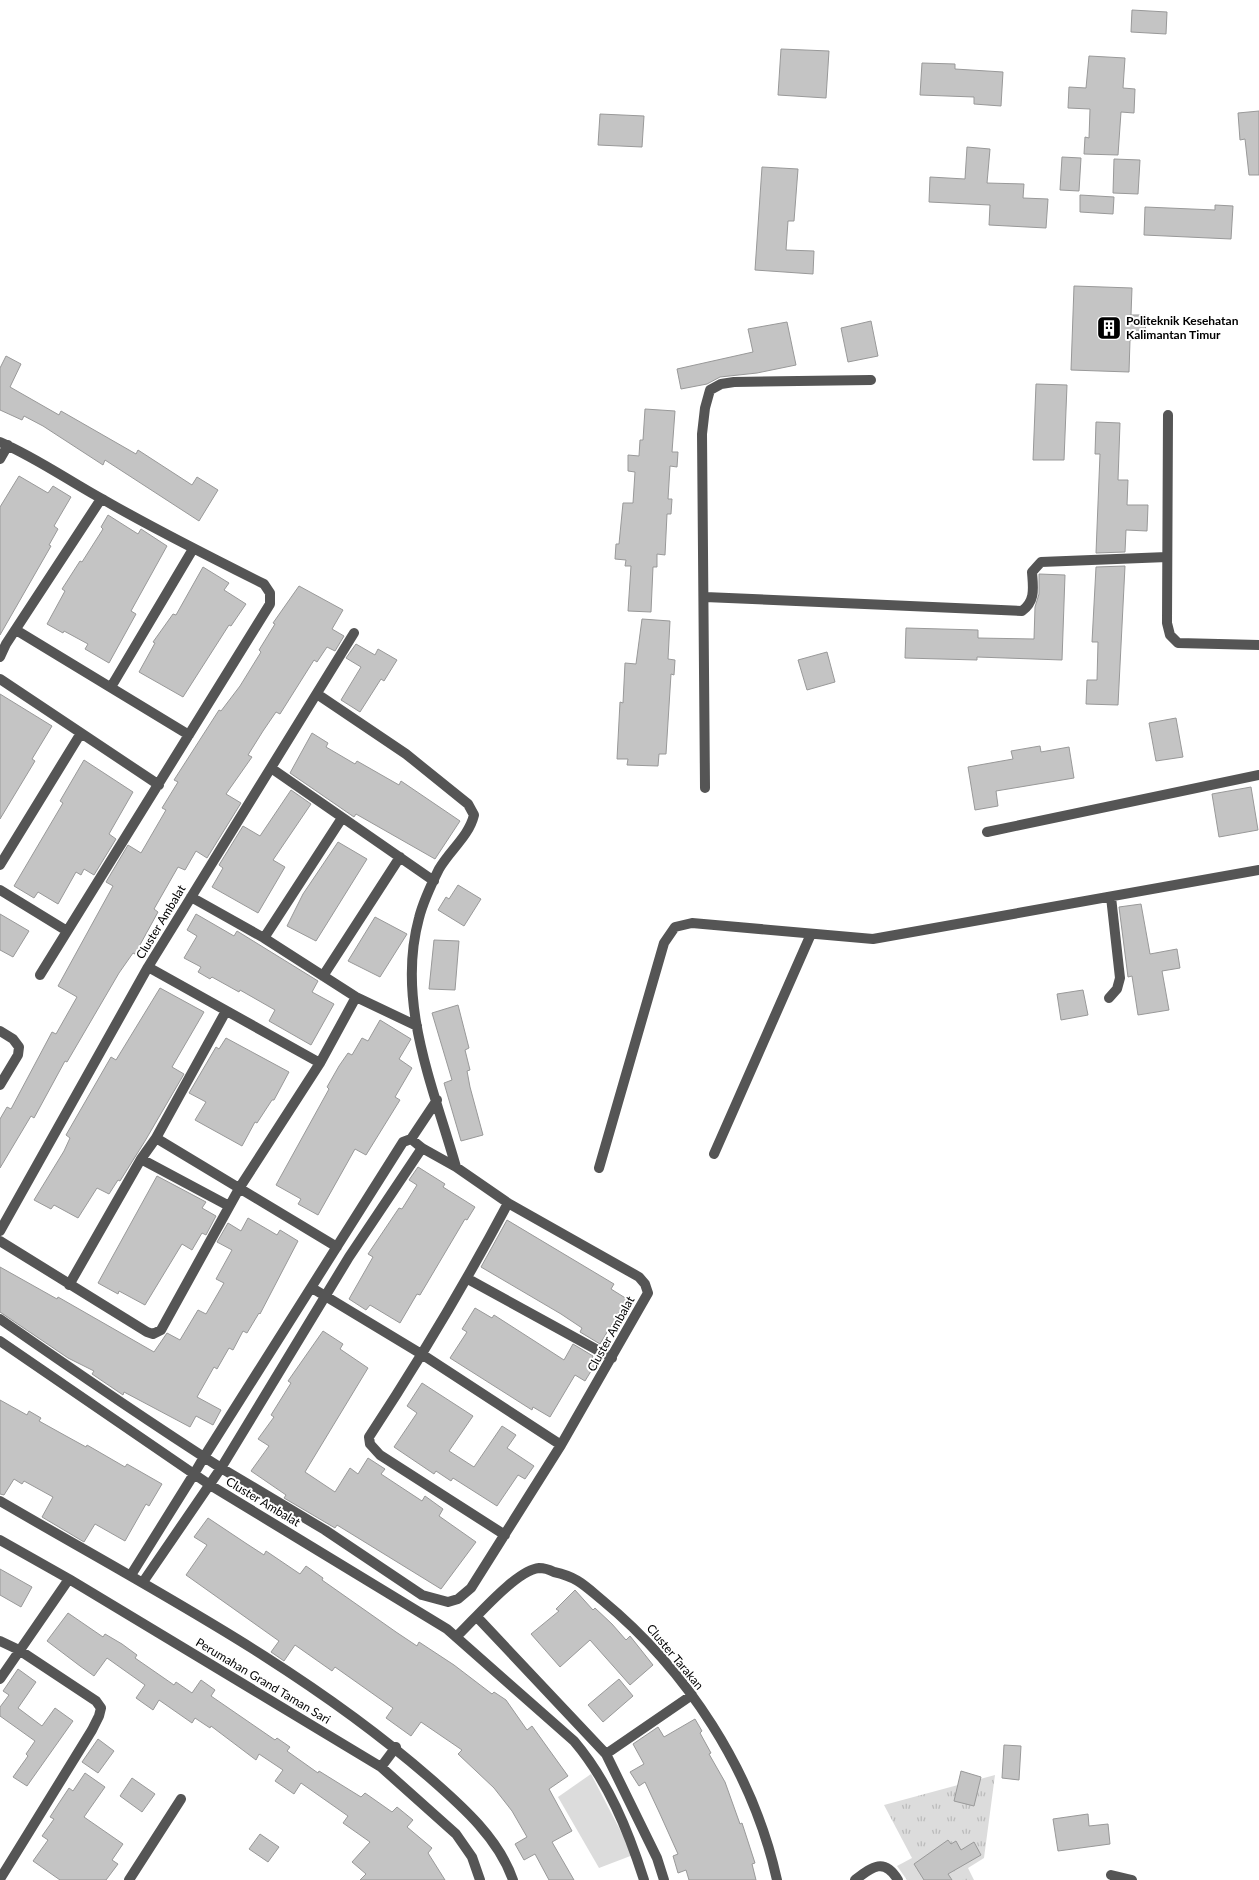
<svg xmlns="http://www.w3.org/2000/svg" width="1259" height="1880" font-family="Lato,sans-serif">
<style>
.grass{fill:url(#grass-tufts)}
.green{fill:#dcdcdc}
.building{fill:#c4c4c4;stroke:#999}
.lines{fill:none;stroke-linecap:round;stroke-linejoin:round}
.minor{stroke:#555;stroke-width:10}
.labels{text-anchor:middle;stroke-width:4;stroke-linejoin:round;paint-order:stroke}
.poi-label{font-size:12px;font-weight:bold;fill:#000;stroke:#fff;text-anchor:start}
.street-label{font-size:12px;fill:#000;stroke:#fff}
</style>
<defs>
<pattern id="grass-tufts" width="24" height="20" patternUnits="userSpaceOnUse" patternTransform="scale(1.25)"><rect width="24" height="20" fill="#dcdcdc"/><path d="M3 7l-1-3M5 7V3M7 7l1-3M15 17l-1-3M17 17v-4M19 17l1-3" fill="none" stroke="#bbb"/></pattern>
</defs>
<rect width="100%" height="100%" fill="#fff"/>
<path class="grass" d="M995,1775L984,1858L968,1868L974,1880H907L897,1866L912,1858L884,1805Z"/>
<path class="green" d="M591,1774L633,1855L599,1868L558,1797Z"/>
<path class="building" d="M1132,10L1167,12L1166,34L1131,32Z
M781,49L829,51L826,98L778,95Z
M1089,56L1125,58L1123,88L1135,89L1134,113L1121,112L1118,155L1084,154L1085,137L1089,138L1090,109L1068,108L1069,87L1086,88Z
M922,63L955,64V69L1003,72L1001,106L974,104V97L920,95Z
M1259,111V175H1249L1245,139L1240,140L1238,113Z
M600,114L644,116L642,147L598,145Z
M967,147L990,149L987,183L1024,184L1023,198L1048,199L1046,228L989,225L990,205L929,202L930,177L965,179Z
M1062,157L1081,158L1079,191L1060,190Z
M1114,159L1140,160L1138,194L1113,193Z
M762,167L798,169L794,221H788L786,250L814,251L813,274L755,270Z
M1080,195L1114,197L1113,214L1080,212Z
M1215,205L1233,206L1231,239L1144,235L1145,207L1215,210Z
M1074,286L1132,288L1131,315H1146L1145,340H1130L1129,372L1071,370Z
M871,321L878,356L848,362L841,328Z
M787,322L796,365L757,373L720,377L707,384L681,389L677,369L753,352L748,329Z
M6,356L21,364L10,387L59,415L61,411L136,454L138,450L192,485L197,477L218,490L199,521L105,460L103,465L43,426L24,416L22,420L0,410V368Z
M1036,384L1067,385L1064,460H1033Z
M645,409L675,411L672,452H678L677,467L670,466L668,499H672L671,514H667L665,555L657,554V567H653L651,612L628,611L631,566H625L626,560L615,559L616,544H619L623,503H633L635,472L628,471V455L639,456L640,440H643Z
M1096,422L1120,423L1118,480H1128L1127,505H1148L1147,531L1126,530L1125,552L1096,553L1100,454H1095Z
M19,476L48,493L53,486L71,497L54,526L58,529L49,545L51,546L0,635V507Z
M108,515L138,534L141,529L167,546L131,611L136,614L109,663L85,649L88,644L64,631L63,633L47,624L65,591L62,589L80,561L82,562L103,529L101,527Z
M1125,566L1118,705L1086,704L1087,680H1097L1098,642H1092L1096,567Z
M203,567L229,583L224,590L246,604L231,626L229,625L183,697L139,672L155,643L153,642L173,614L176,615Z
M1039,574L1065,575L1062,660L977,657V660L905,658L906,628L978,630V638L1034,639L1035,607L1039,594Z
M299,586L343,610L332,629L344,636L335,651L327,647L317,662L314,660L280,714L276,712L263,731L248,755L252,757L226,794L241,803L207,858L196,851L185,870L178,867L154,909L158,912L135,954L133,953L119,973L67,1062L65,1061L34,1118L31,1116L0,1168V1119L7,1107L11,1109L52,1032L56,1034L77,997L58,986L113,886L106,882L128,845L141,853L166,810L162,808L178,782L174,780L219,710L221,711L240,686L261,652L259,650L275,624L273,623Z
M642,619L670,621L668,659L675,660L674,675L671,674L666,754H659L658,766L627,765L628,759H617L620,702L623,703L625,663L636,664Z
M356,644L375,655L378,649L397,660L384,681L381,679L360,712L341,700L361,667L346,658Z
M827,652L835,682L807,690L798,660Z
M0,694L52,726L32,759L35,761L0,819Z
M1176,718L1183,757L1156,761L1149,723Z
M312,733L328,743L326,747L355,764L357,761L399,785L401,781L460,821L435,859L356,814L354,817L290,773Z
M1040,746L1041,752L1069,747L1074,778L996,791L998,806L975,810L968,767L1013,759L1011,751Z
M84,760L133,792L109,834L116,839L94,875L84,869L81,875L76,872L58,904L38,892L34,898L14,886L63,803L60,801Z
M1251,787L1258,830L1219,837L1212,794Z
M291,790L311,804L273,860L285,867L258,913L212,887L223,868L219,865L243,826L260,836Z
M338,842L367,859L316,941L287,926L303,894Z
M458,885L481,899L464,926L438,910L446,897L449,899Z
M1141,904L1150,954L1177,949L1180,968L1162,971L1169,1010L1138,1015L1132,976L1128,977L1119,907Z
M0,914L29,931L13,957L0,950Z
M196,914L234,936L237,931L318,981L312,992L334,1004L311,1045L269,1021L275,1010L240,990L239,992L212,977L210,979L198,972L201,967L184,958L197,936L187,930Z
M375,917L407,934L380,977L348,961Z
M434,940L459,941L455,990L429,989Z
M160,988L204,1012L172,1067L184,1074L145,1141L120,1181L118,1180L109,1194L97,1188L78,1218L54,1205L51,1209L34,1200L64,1151L70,1138L66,1135L111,1057L116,1060Z
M1083,990L1088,1015L1061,1020L1057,994Z
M458,1005L469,1048L465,1050L470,1070L467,1071L470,1087L483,1135L461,1141L444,1083L452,1080L432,1013Z
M380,1020L411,1039L399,1059L412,1068L395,1097L400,1100L366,1155L355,1149L318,1215L298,1204L301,1199L276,1185L329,1089L327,1087L339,1066L348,1053L352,1055L362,1038L368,1041Z
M226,1038L289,1072L274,1100H272L257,1123L255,1122L242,1146L195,1120L206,1102L189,1093L216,1047L219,1049Z
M418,1167L445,1184L443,1187L475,1207L467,1220L465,1219L420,1295L417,1294L400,1323L370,1305L366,1310L349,1299L373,1257L368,1254L399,1208L402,1209L417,1185L409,1180Z
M157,1176L206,1202L202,1208L216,1216L206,1235L202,1233L192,1250L182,1244L145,1305L119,1291L118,1294L98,1283Z
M248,1218L277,1235L280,1230L298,1241L260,1314L259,1313L247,1333L243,1331L233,1350L229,1348L217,1369L214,1367L197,1397L221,1410L213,1425L196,1416L190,1427L124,1392L123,1395L92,1374L94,1371L68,1358L0,1312V1267L57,1299L58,1297L154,1352L167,1333L180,1340L198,1310L206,1314L224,1283L216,1279L232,1250L217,1242L228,1223L241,1231Z
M507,1220L614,1284L611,1289L627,1299L600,1344L580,1332L582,1328L561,1314L481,1267Z
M475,1308L492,1318L494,1315L564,1360L573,1344L593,1356L591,1360L596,1363L585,1381L575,1375L550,1417L533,1407L532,1410L450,1358L467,1332L462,1329Z
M323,1331L343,1344L340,1349L368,1368L305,1472L335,1492L350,1468L358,1474L368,1458L385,1469L381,1474L422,1501L425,1496L443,1509L439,1516L476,1542L441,1589L337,1525L335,1528L284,1498L286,1495L251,1471L269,1446L258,1439L274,1417L271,1415L291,1383L288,1381Z
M422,1383L473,1416L449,1451L474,1467L502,1426L516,1435L507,1448L534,1466L525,1479L518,1475L497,1506L453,1478L451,1481L436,1471L434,1474L394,1447L417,1413L407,1406Z
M0,1400L27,1415L29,1411L41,1418L39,1421L66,1436L86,1447L87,1445L125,1467L127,1464L162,1484L149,1506L146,1504L125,1541L95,1524L84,1542L42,1517L53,1497L24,1481L22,1484L14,1479L4,1495L0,1494Z
M208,1518L247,1544L264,1555L266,1551L300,1574L306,1566L323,1578L322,1580L396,1632L417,1646L419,1642L454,1665L492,1694L494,1692L506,1700L527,1730L532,1726L568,1776L549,1789L572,1831L552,1842L574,1880H549L535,1854L524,1860L515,1844L527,1837L512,1811L494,1788L458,1754L462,1750L421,1722L411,1736L386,1718L393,1708L335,1667L332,1671L295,1645L284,1661L271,1652L279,1641L186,1575L207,1545L194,1537Z
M0,1569L32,1587L21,1607L0,1595Z
M575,1590L593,1610L595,1608L612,1624L626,1640L630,1636L653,1665L630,1685L590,1640L560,1667L531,1634L559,1611L556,1609Z
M68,1613L103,1637L105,1634L122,1644L137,1655L135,1658L174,1685L176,1682L192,1693L201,1680L215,1690L211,1696L275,1740L277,1738L290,1747L287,1751L318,1773L319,1771L361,1797L365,1793L392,1812L397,1807L413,1820L407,1827L432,1848L428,1853L445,1880H360L366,1874L352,1862L370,1842L343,1823L348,1816L301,1783L294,1794L275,1781L283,1770L259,1754L256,1760L211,1726L210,1728L195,1718L192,1723L159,1700L153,1710L136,1698L145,1685L107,1658L94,1676L80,1666L47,1641Z
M18,1669L36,1682L18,1708L42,1726L55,1708L73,1721L27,1786L13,1777L28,1756L26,1754L35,1741L0,1716V1707L9,1695L3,1691Z
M619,1679L633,1696L603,1722L588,1705Z
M695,1719L702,1731L700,1733L711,1753L709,1754L725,1782L740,1824L742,1823L755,1863L752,1864L756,1880H689L686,1870L678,1873L673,1856L678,1854L660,1814L645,1782L639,1786L630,1772L644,1764L633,1744L658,1727L664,1737Z
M98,1739L114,1751L98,1773L82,1762Z
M1004,1745L1021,1746L1019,1780L1002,1778Z
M961,1771L981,1777L974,1806L954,1801Z
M85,1773L105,1787L84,1817L123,1844L112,1860L118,1864L106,1880H60L33,1861L48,1840L42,1836L54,1819L50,1817L59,1803L69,1788L73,1791Z
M132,1778L155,1794L142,1812L120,1796Z
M1088,1814L1089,1826L1108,1824L1110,1844L1058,1851L1053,1819Z
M260,1834L279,1847L268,1862L249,1849Z
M948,1840L951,1844L956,1841L961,1850L974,1842L981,1855L948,1874L952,1880H924L914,1864Z"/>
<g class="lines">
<path class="minor" d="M1168,415L1167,623L1170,635L1178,643L1259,645
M0,442C37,458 69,481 104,500C156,530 210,557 264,584L270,593V604L40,975
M0,459L8,445
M705,597L1022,611C1036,601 1033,587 1032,572L1041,562L1167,557
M16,630L189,735
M0,657L6,644L101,499
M0,679L159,785
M111,687L193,549
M317,694L406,754L468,804L474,815C469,836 450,850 439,869C432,883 423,902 419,918C396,1002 433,1086 456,1167
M271,768L434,881
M705,788L702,434L705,408L710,390L721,384L734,382L871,380
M987,832L1259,775
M0,865L81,733
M0,890L67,931
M191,897L264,938L356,997L417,1026
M264,938L342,818
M148,967L320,1063
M323,976L400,857
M1109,998L1117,989L1120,978L1111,897
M0,1031L13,1039L19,1047L18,1055L0,1085
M156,1138L337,1247
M411,1139L437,1100
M714,1154L811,934
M141,1159L229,1206
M599,1168L664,943L675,927L692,923L873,939L1259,870
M0,1231L148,967L354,633
M0,1241L147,1332L153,1334L161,1330L240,1187L320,1063L356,997
M468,1279L612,1358
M69,1285L141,1159L156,1138L226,1011
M312,1288L423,1355L561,1445
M0,1319C73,1370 146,1420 221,1468L325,1530L422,1595L448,1602L458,1599L471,1588L561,1445L648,1293L645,1284L639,1277L508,1203L456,1167L422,1148L411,1139L403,1142L204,1457L194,1474L131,1575
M0,1341L210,1485L447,1629L574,1741C608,1781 628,1830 644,1880
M0,1501C147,1587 302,1666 431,1779C463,1807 499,1839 513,1880
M505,1535L380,1455L370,1444L369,1437C419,1361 465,1284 508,1203
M0,1540L69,1579L381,1767L456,1834L472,1857L480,1880
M143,1582L221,1468L349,1257L422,1148
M477,1617L606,1754L657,1858L664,1880
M456,1637C474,1620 516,1570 539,1568C544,1568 550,1570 554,1572C577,1577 584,1585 602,1600C687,1670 753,1771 777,1880
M0,1641L19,1650L96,1701L101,1708L99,1716L92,1730L0,1879
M0,1679L69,1579
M606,1754L692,1695
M381,1767L396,1747
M1111,1875L1132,1880
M129,1880L181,1799
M855,1880C872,1867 884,1857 898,1880"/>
</g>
<defs>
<symbol id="building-square" viewBox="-11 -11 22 22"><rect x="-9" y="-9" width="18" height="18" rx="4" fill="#000" stroke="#fff"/><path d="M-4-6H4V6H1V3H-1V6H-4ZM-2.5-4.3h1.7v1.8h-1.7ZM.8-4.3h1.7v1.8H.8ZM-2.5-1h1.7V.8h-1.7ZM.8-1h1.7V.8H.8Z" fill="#fff"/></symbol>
</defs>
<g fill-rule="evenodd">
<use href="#building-square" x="1095" y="314" width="28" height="28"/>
</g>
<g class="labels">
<g class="poi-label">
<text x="1126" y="325">Politeknik Kesehatan<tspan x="1126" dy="14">Kalimantan Timur</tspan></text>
</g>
<g class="street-label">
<text transform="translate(161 922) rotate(-59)" y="4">Cluster Ambalat</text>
<text transform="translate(611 1334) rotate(-61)" y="4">Cluster Ambalat</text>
<text transform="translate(263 1502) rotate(31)" y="4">Cluster Ambalat</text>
<text transform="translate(675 1657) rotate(50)" y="4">Cluster Tarakan</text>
<text transform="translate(263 1681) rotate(31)" y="4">Perumahan Grand Taman Sari</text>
</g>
</g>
</svg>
